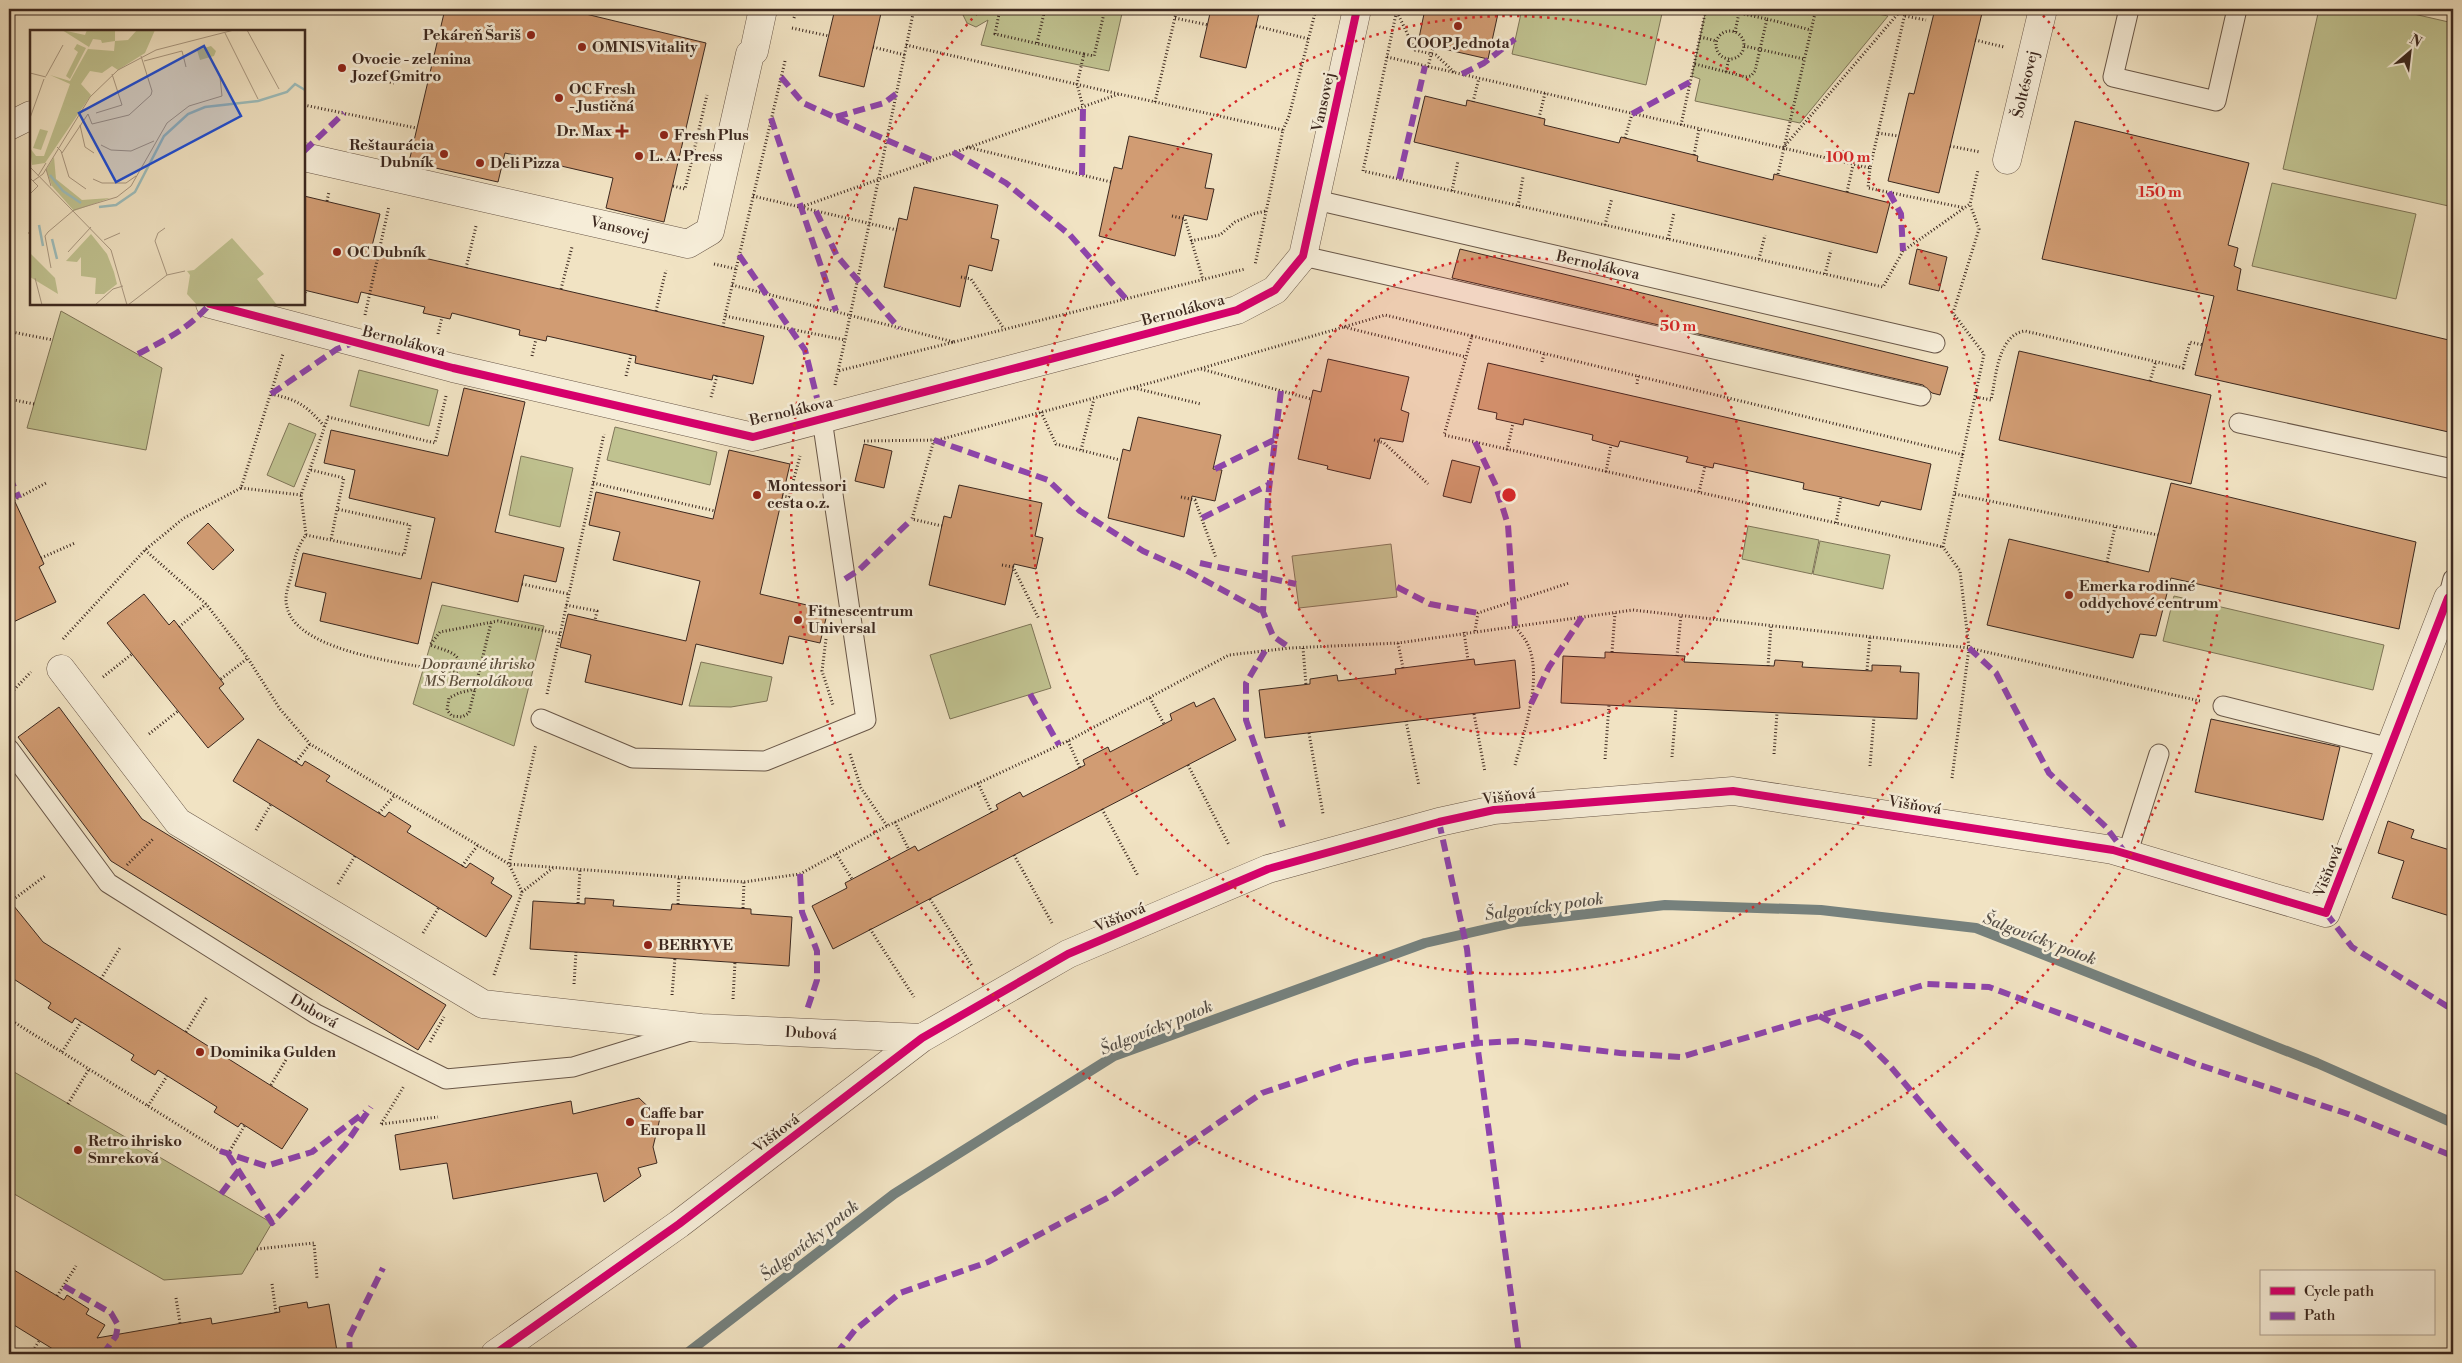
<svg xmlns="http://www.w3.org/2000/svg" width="2462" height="1363" font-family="'Libre Bodoni',serif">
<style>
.green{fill:#c0c290;stroke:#7e7558}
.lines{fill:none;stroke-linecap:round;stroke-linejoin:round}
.stream{stroke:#76817d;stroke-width:10}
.building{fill:#d19c73;stroke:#3c281f}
.service-casing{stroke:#695748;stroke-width:21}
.minor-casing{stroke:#695748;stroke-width:29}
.path{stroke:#3c281f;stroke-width:3;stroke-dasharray:1 2.5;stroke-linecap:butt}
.service{stroke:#f6edd8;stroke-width:19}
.minor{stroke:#f6edd8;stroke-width:28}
.quiet{stroke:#8e44ad;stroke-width:6;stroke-dasharray:12 6;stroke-linecap:butt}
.cycleway-casing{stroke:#f6edd8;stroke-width:11}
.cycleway{stroke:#d6006c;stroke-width:8}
.ring{fill:none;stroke:#d62828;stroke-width:2.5;stroke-dasharray:2.5 5}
.poi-dot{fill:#8f2418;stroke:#f6edd8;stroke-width:2}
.labels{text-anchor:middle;stroke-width:5;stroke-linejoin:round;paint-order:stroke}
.poi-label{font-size:15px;font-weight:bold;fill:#3c281f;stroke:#f6edd8;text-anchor:start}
.street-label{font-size:15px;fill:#3c281f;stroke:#f6edd8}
.park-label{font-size:15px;font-style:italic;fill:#5d4e3b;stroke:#f6edd8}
.water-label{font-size:16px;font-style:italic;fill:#544d46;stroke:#f6edd8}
.inset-river{fill:none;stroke:#9dbdbc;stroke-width:2.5}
.inset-road{fill:none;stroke:#a99881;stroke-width:1}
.view{fill:#1d4ed8;fill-opacity:0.15;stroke:#1d4ed8;stroke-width:2.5}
.inset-edge{fill:none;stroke:#3c281f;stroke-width:2.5}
.centre{fill:#d62828;stroke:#f6edd8;stroke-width:2.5}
.ring-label{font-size:15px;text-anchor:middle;font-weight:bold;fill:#d62828;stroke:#f6edd8;stroke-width:5;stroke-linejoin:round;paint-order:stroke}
</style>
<rect width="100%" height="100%" fill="#f1e3c3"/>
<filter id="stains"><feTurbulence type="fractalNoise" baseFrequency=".004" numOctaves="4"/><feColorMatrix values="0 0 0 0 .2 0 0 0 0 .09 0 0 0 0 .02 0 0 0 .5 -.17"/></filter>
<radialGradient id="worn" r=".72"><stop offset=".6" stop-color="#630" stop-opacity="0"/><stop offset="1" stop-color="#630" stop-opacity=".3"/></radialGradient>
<path class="green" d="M963,9H1123L1109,71L981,45L988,20L976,27L967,23L962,13Z
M1522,9H1663L1646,85L1512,54Z
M1706,9H1852L1888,16L1800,123L1695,101L1700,79L1692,76Z
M2319,9H2392L2453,23V207L2283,169Z
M2272,183L2416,214L2396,299L2252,266Z
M61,311L162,368L146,450L27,428Z
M359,370L438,390L429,426L350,406Z
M289,423L316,434L294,487L267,475Z
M615,427L717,452L710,485L607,460Z
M521,456L573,468L560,527L509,515Z
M1748,526L1819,540L1812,574L1742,559Z
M1820,541L1890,555L1883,589L1813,574Z
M1391,544L1397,597L1299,608L1292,556Z
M2174,596L2384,645L2373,690L2163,641Z
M442,605L544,626L514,746L413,704Z
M1031,624L1051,688L950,719L930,655Z
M701,662L772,677L767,701L731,707L689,706Z
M9,1069L272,1223L242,1274L164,1280L9,1191Z"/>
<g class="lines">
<path class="stream" d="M686,1354L894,1194L1114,1056L1425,943L1517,922L1665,905L1821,910L1976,928L2317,1063L2453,1123"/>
</g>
<path class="building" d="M445,9H565L706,43L664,222L606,208L613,178L505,153L498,182L409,162Z
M835,9H882L864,87L819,76Z
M1211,9H1260L1246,68L1200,57Z
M1425,9H1499L1488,59L1418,43Z
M1935,9H1983L1939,193L1888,181L1909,93L1914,94Z
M1425,96L1466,106L1467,100L1545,119L1544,125L1619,143L1621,137L1698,156L1697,161L1773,180L1774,174L1890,203L1877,253L1414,142Z
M2075,121L2249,163L2228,245L2238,248L2234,266L2241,269L2237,290L2453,341V433L2195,375L2214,296L2042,259Z
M1129,136L1212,154L1205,188L1214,189L1207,220L1184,215L1175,256L1099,236L1114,167L1122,169Z
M914,187L998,205L991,238L999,240L992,271L969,265L960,307L884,287L899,218L907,220Z
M304,196L380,214L372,246L764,336L753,384L713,375L712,380L635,363L636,356L547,336L546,341L519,335L520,330L452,313L450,319L423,313L425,307L361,292L358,303L304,290Z
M1460,249L1948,367L1940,395L1932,393L1923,385L1452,278Z
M1917,249L1947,257L1939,291L1909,284Z
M2019,351L2211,395L2191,484L1999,440Z
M1328,359L1409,377L1401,410L1409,413L1403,442L1380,438L1370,479L1327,469L1328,466L1298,459L1313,390L1321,392Z
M1488,363L1931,464L1921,510L1881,501L1879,506L1841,497L1803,489L1804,483L1714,463L1713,468L1686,462L1688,457L1620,441L1618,447L1592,440L1593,435L1524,419L1523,425L1496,419L1497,413L1478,409Z
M464,388L525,402L495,532L564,548L556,582L524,575L518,602L432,582L418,644L320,621L326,593L295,586L303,553L421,579L435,518L349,498L355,470L324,463L331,430L448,456Z
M1138,417L1221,435L1213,469L1222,470L1215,501L1192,496L1184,537L1108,518L1123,449L1130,451Z
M864,444L892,451L884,488L855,481Z
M729,450L790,464L760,594L828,610L820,643L789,636L783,664L696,644L682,705L585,682L591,655L560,647L568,614L686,641L700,581L613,560L620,532L589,525L596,492L713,519Z
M1452,460L1480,467L1471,503L1443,496Z
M2171,483L2416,542L2399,629L2171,578L2156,636L2140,634L2133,658L1987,625L2009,539L2149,572Z
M959,485L1042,503L1035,536L1043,538L1036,569L1014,564L1005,605L929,585L944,516L951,518Z
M9,489L44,564L39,567L56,602L9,624Z
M208,523L234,550L213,570L187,543Z
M144,594L169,625L174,620L224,684L219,688L244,719L208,748L107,623Z
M1605,652L1685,656L1684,662L1774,666L1775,660L1803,662L1802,667L1872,671V665L1901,666L1900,672L1919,673L1917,719L1561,703L1563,656L1605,658Z
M1474,659L1475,665L1515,660L1520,708L1265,738L1259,690L1310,684V679L1337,675L1338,681L1396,674L1395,669Z
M1214,698L1236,740L833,949L812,906L847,888L845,883L915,846L918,851L998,809L996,805L1020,792L1023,797L1085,765L1083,760L1108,747L1110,752L1172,720L1170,714L1194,702L1196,707Z
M59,707L142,819L446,1005L418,1050L111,861L18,737Z
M2211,719L2340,747L2323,820L2195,792Z
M258,739L302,766L305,761L330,776L326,781L385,817L389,812L411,826L407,832L466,868L470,863L494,878L491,883L512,896L486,937L233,781Z
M2388,821L2414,830L2411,838L2453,851V917L2392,898L2404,861L2378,853Z
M585,898L614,900L613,906L671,910L672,904L751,909V914L792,917L789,966L530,949L533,901L585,904Z
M9,900L43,942L308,1109L282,1149L241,1123L238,1127L214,1112L217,1107L158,1070L155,1075L131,1060L134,1055L75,1018L72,1023L48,1008L51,1003L9,976Z
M639,1098L660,1118L653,1147L657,1163L638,1168L641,1176L604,1202L597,1173L453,1199L447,1163L400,1170L395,1135L571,1101L573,1114Z
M9,1267L64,1300L67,1295L89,1309L86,1314L105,1325L97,1338L211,1318L212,1324L280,1312L279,1307L307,1302L308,1308L329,1304L337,1351L316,1354H61L9,1322Z"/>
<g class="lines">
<defs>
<path id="service" d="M2129,9L2113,77L2216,101L2237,9
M1316,200L1935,343
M1303,256L1921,396
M2239,423L2453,469
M2448,598L2453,579
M2223,706L2390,748
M541,719L633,758L765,761L866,720L822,419
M9,749L108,883L316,1014L446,1079L573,1067L690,1031
M2127,855L2159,754"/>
<path id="minor" d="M9,126L31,115
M304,157L688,244L710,231L750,54L754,51L763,9
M2007,160L2043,9
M210,304L453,368L753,437L1237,310L1275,290L1303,256L1357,9
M61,669L178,822L483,1004L701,1028L922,1038
M495,1354L679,1224L922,1038L1068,954L1268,869L1439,822L1494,810L1733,791L2113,850L2326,913L2448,598"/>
</defs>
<use href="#service" class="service-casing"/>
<use href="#minor" class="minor-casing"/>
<path class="path" d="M1000,9L995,34L1084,54L1077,84L1083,107
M1397,9L1363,171L1883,287L1903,251L1970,204L1978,170
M1397,12L1415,50L1436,55L1454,72
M1905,16L1926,20
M794,18L797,9
M1175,18L1208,25
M1767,19L1811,30
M1256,26L1309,39
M792,28L829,36
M1716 45a14 14 0 1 1 28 0a14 14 0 1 1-28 0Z
M1735,32L1739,13
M1700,37L1717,41
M1975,40L2004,47
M1037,43L1045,9
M906,45L1119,94
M1744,46L1804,59
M873,47L905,55
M1084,54L1094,56L1105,9
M1387,57L1870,168L1906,9
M785,61L725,316L845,340L914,9
M1695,64L1746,77L1751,76L1755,71L1767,19L1721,9
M1428,67L1433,47
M1726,72L1729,58
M359,76L394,83
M1155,102L1177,9
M1473,102L1479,78
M304,105L416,128
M1539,118L1545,93
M1681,125L1706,9
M1283,130L1289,116L1316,9
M1878,133L1898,136
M1625,138L1632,114
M1950,146L1980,152
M967,147L1111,182
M1783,148L1902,9
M1694,155L1699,129
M1870,168L1868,188L1965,208
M1778,174L1816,9
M673,186L685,189L707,95
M1452,191L1458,161
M1847,192L1853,165
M753,196L897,230
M327,201L329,192
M1518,206L1523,177
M801,207L1119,94L1283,130L1255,265
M1172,216L1185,219L1203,280
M1605,225L1612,198
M29,232L31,233
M1668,239L1674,213
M1191,241L1220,235L1235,222L1253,214L1266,211
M1759,259L1765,235
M714,264L736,269
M466,268L476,226
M1825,274L1831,250
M961,277L971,279L1004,329
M732,285L954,342L838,371L845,340
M561,289L572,247
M304,296L306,290
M656,311L666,270
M365,315L389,206
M723,327L725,316
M1344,327L1466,357
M12,332L53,340
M438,334L442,317
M1472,336L1964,455
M954,342L1245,269
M532,356L536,339
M1542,362L1544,354
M1201,369L1311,399
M626,376L631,355
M2150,381L2156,361
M1637,384L1638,376
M835,385L838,371
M1134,388L1201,404
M271,394C298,400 306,405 324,426
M446,396L435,443L328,417L301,495L306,535C296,548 294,562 291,577C288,587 284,597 287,607C297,654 418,665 458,673C465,652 445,651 430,645L440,632L498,621L560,634
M711,397L717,376
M1976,397L1991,400C1996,379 1997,335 2025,331L2183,368L2190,342L2203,345
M9,399L34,404
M1041,412L1056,444L1120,460
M934,440L912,519L942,526
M1374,440L1384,443L1428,484
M864,441L938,440L1161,380L1385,315L1472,336L1444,435L1943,547
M1081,450L1094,399
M1507,450L1513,423
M311,470L344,478L337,509
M1606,472L1611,445
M593,483L715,511
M241,488L301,495
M1699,492L1705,466
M1955,494L2158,535
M782,496L789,497L800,456
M1181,497L1195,500L1216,558
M14,500L48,482
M1836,523L1841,497
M306,535L404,555L410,525L337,509L331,540
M145,550L206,604L247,657L280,709L310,744L509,864L744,882L800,874L887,826L1068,741L1229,655L1290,648L1398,643L1633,610L1969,648L2200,701
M41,558L75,543
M2107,562L2115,527
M1002,565L1013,567L1039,619
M522,584L569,594
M566,605L597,611L595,620
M179,627L206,604
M1475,631L1478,613L1569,583
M1464,632L1468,660
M63,639L145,550L184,518L241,488L283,354
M826,639L822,671L833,705
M1398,643L1403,668
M1303,648L1306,685
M1612,652L1615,613
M1677,656L1681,615
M1768,666L1771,626
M1867,670L1870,637
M103,677L132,654
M221,679L248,658
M475,689L459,693L449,698L447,710L452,716L462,717L469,713L491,623
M547,694L604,434
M9,695L31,672
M1150,698L1164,724
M1474,714L1485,772
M1406,721L1419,786
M1309,733L1323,814
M149,734L178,711
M1068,741L1080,768
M850,754L861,788L887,826
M1774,754L1777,713
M1672,757L1676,708
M1605,759L1609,705
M296,762L310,744
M1188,765L1229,845
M1515,765C1524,732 1543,678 1528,645C1525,638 1519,632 1515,626
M1870,766L1874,717
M1952,778L1969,648L1960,571L1943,547L1984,354L1953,313L1979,229L1970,204
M978,783L992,813
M1102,809L1138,876
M379,813L395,795
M895,822L909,850
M256,830L271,804
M836,854L852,879
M1014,855L1052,923
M127,865L154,838
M462,866L478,845
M338,884L355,856
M522,892L509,864L536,744
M930,899L972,966
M10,902L45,876
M578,903L580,870
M678,904L679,877
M743,908L744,882
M870,929L914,997
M423,933L439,907
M494,975L522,892L553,868
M101,979L121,946
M574,984L576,952
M672,995L675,958
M733,999L735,962
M9,1019L220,1151
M186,1032L207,997
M430,1042L444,1017
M62,1052L81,1022
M271,1085L293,1048
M68,1104L89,1069
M148,1106L167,1076
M381,1124L404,1086
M382,1124L438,1117
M228,1154L245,1125
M257,1249L314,1243L317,1278
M272,1284L276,1313
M57,1296L76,1266
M176,1298L180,1323
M31,1354L39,1341"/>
<use href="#service" class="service"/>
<use href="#minor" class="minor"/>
<path class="quiet" d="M1462,74L1484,63L1515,39
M781,77L803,103L932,160
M1632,114L1690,82
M836,117L884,103L896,94
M771,118L836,311
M304,151L344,113
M953,152L1006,183L1070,235L1126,299
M1082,175L1083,107
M1399,179L1425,66
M1889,192L1901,214L1903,251
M816,211L837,256L899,328
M739,255L805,350L817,398
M138,354C168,338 187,330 210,304
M1281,391L1268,497L1263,612L1273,636L1290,648
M271,394L337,349L353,343
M934,440L1048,480L1080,511L1143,551L1184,569L1263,612
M1475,442L1496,486L1508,525L1515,626
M1215,469L1276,439
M9,476L19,498
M1202,518L1270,484
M1200,563L1296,584
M845,579L859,570L912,519
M1397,587L1430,604L1478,613
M1969,648L1996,673L2049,773L2106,827L2126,854
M1265,651L1246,683V720L1283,827
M1030,694L1059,745
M1531,704L1549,667L1582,617
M1439,822L1467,949L1477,1043L1519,1354
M800,874L802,912L817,951V980L807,1010
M2326,913L2352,947L2453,1010
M1819,1016L1861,1037L1890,1066L1945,1131L2030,1225L2140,1354
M220,1151L266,1166L312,1152L365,1112
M228,1154L272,1223L345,1145L371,1107
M221,1194L239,1170
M64,1286L111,1313L118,1325L116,1336L103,1354
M350,1354L349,1337L383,1268
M836,1354L855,1330L900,1293L988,1262L1111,1196L1262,1093L1354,1062L1477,1043L1517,1041L1620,1053L1681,1057L1927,984L1989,987L2196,1064L2348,1114L2453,1156"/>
<defs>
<path id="cycleway" d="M210,304L453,368L753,437L1237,310L1275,290L1303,256L1357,9
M495,1354L679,1224L922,1038L1068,954L1268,869L1439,822L1494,810L1733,791L2113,850L2326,913L2448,598"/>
</defs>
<use href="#cycleway" class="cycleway-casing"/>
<use href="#cycleway" class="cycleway"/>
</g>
<circle cx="1509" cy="495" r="239" fill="#d62828" fill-opacity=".12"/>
<g class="ring">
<circle cx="1509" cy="495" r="239"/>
<circle cx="1509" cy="495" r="479"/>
<path d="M2038 10A718 718 0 1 1 980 10"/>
</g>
<g class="poi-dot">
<circle cx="1458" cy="26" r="5"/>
<circle cx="531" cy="35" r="5"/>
<circle cx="582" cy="47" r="5"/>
<circle cx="342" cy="68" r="5"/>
<circle cx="559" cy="98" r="5"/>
<path d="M619.5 123.5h5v5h5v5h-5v5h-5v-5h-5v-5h5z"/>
<circle cx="664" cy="135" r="5"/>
<circle cx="444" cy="154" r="5"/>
<circle cx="639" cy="156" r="5"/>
<circle cx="480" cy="163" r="5"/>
<circle cx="337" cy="252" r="5"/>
<circle cx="757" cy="495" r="5"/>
<circle cx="2069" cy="595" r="5"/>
<circle cx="798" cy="620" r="5"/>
<circle cx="648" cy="945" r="5"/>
<circle cx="200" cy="1052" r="5"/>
<circle cx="630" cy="1122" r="5"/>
<circle cx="78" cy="1150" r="5"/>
</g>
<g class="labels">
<g class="poi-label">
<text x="521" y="40" text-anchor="end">Pekáreň Šariš</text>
<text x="1458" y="48" text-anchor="middle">COOP Jednota</text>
<text x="592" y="52">OMNIS Vitality</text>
<text x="352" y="64">Ovocie - zelenina<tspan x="352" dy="17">Jozef Gmitro</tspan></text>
<text x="569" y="94">OC Fresh<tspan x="569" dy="17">- Justičná</tspan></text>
<text x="612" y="136" text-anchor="end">Dr. Max</text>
<text x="674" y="140">Fresh Plus</text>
<text x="434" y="150" text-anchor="end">Reštaurácia<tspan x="434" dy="17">Dubník</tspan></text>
<text x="649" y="161">L. A. Press</text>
<text x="490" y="168">Deli Pizza</text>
<text x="347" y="257">OC Dubník</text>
<text x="767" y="491">Montessori<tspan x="767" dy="17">cesta o.z.</tspan></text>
<text x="2079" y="591">Emerka rodinné<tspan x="2079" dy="17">oddychové centrum</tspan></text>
<text x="808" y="616">Fitnescentrum<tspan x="808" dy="17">Universal</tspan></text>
<text x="658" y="950">BERRYVE</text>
<text x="210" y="1057">Dominika Gulden</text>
<text x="640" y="1118">Caffe bar<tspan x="640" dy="17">Europa ll</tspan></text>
<text x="88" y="1146">Retro ihrisko<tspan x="88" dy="17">Smreková</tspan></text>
</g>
<g class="street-label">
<text transform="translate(2025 84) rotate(-77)" y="5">Šoltésovej</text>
<text transform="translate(1323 102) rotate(-78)" y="5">Vansovej</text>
<text transform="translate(620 228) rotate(13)" y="5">Vansovej</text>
<text transform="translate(1598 265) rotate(13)" y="5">Bernolákova</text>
<text transform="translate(1183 310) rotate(-15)" y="5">Bernolákova</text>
<text transform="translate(404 341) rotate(14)" y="5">Bernolákova</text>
<text transform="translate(791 411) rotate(-13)" y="5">Bernolákova</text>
<text transform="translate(1509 796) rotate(-7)" y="5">Višňová</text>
<text transform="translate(1915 805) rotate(9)" y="5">Višňová</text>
<text transform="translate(2328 871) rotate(-69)" y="5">Višňová</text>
<text transform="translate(1120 917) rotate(-23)" y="5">Višňová</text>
<text transform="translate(314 1011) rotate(30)" y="5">Dubová</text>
<text transform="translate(811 1033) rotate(3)" y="5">Dubová</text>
<text transform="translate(776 1133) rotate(-37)" y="5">Višňová</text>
</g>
<g class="park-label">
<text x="478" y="669">Dopravné ihrisko<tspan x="478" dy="17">MŠ Bernolákova</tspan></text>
</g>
<g class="water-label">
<text transform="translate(1544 906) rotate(-8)" y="6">Šalgovícky potok</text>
<text transform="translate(2040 938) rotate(21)" y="6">Šalgovícky potok</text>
<text transform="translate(1156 1027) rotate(-22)" y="6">Šalgovícky potok</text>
<text transform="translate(809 1240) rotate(-38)" y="6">Šalgovícky potok</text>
</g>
</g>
<g transform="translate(30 30)">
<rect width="275" height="275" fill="#f1e3c3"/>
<path d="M32,0L55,5L57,0H85V11L98,10L107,0H125L115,23L88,40L82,36L72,43L60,41L51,54L61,65L15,133L2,135L0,118L6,126H14L40,54L20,45L40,51L59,17ZM63,9L71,10L72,13L85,11L84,21L58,19ZM47,14L56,18L40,49L36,46L48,22L44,19ZM181,16L186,21L184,26L170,30L167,20ZM10,99L18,101L11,120L3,118ZM24,127L26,149L52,170L80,168L44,181L22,156L16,140ZM61,204L77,224L84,242L87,254L74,264H65L66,248L51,246V227L47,232L36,231ZM202,208L234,244L227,249L247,275H167L157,264L160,245L157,241L164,240ZM0,223L25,248L28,264L0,247Z" fill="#c0c290" fill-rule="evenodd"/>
<path class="inset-river" d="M20,145L33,161L51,173M69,177L86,175L105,162L134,106L158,84L175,77L228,71L257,62L265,54L275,60M9,195L13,216M22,209L27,229"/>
<path class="inset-road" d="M217,0L249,59M195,3L228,69M114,31L152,21L156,37M0,43L16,47M16,46L33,15M66,83L92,75L82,44M58,84L62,94L99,85L121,65L122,61L111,26M0,88L14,49M50,95L55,117L64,123M71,115L81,120L101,121L124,111M27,117L31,121L39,147L56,159M32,123L58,84M0,137L81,220L97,275M16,139L21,156M8,146L16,133M0,148L8,156L0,164M63,149L72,153H96L106,146M3,151L13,144L60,67L88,40L126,20L204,0M135,198L128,203L125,211L137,245M74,210L90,203M38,222L61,197M21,238L15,206L18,202L44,180L87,167L101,156L137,93L159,76L192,66L190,47M5,248L12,275M65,275L83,259L93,256M98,275L137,245L155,241"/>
<path class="view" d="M174,16L211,86L86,152L49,83Z"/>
<rect width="275" height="275" class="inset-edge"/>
</g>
<circle cx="1509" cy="495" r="8" class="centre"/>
<g class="ring-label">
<text x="1848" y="162">100 m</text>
<text x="2160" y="197">150 m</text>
<text x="1678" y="331">50 m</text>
</g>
<rect width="2462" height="1363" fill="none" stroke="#f1e3c3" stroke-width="30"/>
<rect x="10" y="10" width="2442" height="1343" fill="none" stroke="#3c281f" stroke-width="2.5"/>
<rect x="15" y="15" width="2432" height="1333" fill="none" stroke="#3c281f"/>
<rect x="2260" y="1270" width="175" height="65" fill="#f6edd8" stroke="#ac9e8e"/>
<rect x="2270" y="1287" width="25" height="8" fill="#d6006c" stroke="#ac9e8e"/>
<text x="2304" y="1296" font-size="15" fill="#3c281f">Cycle path</text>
<rect x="2270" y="1312" width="25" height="8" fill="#8e44ad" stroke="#ac9e8e"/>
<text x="2304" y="1320" font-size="15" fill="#3c281f">Path</text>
<g transform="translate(2410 52) rotate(28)" stroke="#f6edd8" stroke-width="4" paint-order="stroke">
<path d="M0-4L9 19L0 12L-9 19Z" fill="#3c281f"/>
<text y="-8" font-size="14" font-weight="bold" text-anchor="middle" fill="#3c281f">N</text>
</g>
<rect width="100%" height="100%" filter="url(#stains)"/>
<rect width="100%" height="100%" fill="url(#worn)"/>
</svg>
